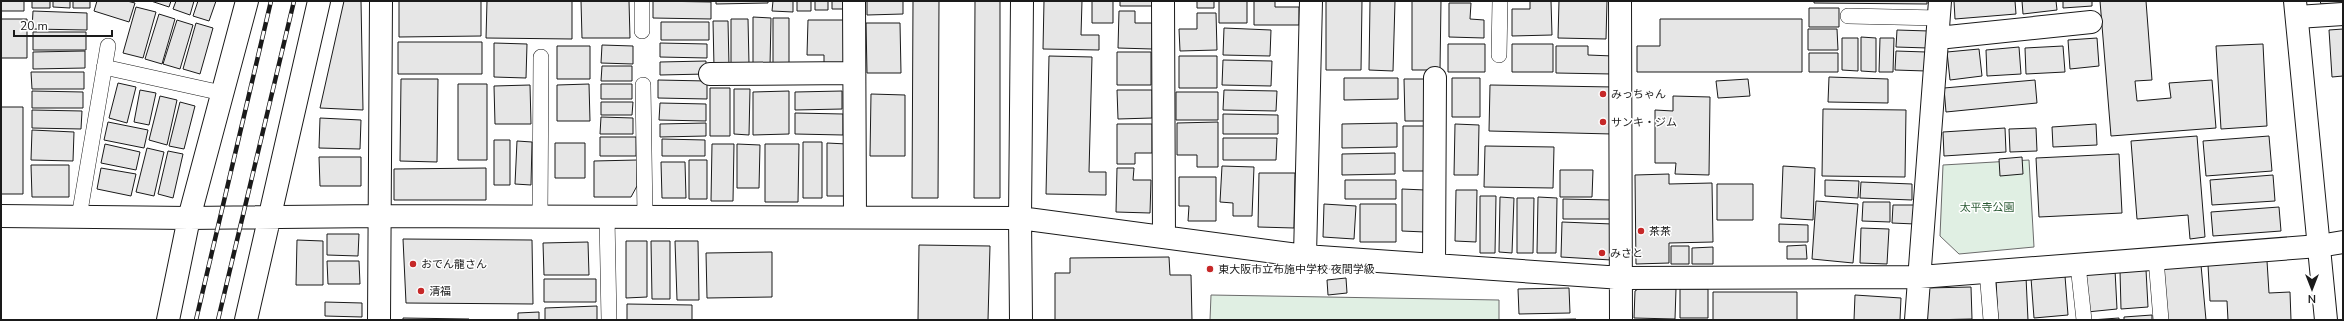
<svg xmlns="http://www.w3.org/2000/svg" width="2344" height="321" font-family="'Nunito Sans','Noto Sans JP',sans-serif">
<style>
.green{fill:#e0efe3;stroke:#6a6a6a}
.building{fill:#e6e6e6;stroke:#1a1a1a}
.lines{fill:none;stroke-linecap:round;stroke-linejoin:round}
.service-casing{stroke:#1a1a1a;stroke-width:16}
.minor-casing{stroke:#1a1a1a;stroke-width:24}
.tertiary-casing{stroke:#1a1a1a;stroke-width:24}
.service{stroke:#fff;stroke-width:15}
.minor{stroke:#fff;stroke-width:22}
.tertiary{stroke:#fff;stroke-width:22}
.rail-casing{stroke:#1a1a1a;stroke-width:4.5}
.rail{stroke:#fff;stroke-width:3;stroke-dasharray:9;stroke-linecap:butt}
.poi-dot{fill:#c62828;stroke:#fff;stroke-width:1.5}
.labels{text-anchor:middle;stroke-width:3;stroke-linejoin:round;paint-order:stroke}
.poi-label{font-size:11px;fill:#1a1a1a;stroke:#fff;text-anchor:start}
.park-label{font-size:11px;fill:#2b5a34;stroke:#fff}
</style>
<rect width="100%" height="100%" fill="#fff"/>
<path class="green" d="M2029,160L2034,247L1959,254L1940,236L1943,165Z
M1211,295L1499,300V320H1210Z"/>
<path class="building" d="M1,1H24V11H1Z
M32,1H50V8H32Z
M53,1H70V8L53,7Z
M73,1H90V8H73Z
M97,1H127L135,3L129,22L94,11Z
M151,1H171L169,7Z
M176,1H194L190,15L173,9Z
M198,1H216L209,21L193,16Z
M344,1H361L363,110L320,108Z
M399,1H481V36L399,37Z
M487,1H572V39L486,38Z
M581,1H629L630,38H582Z
M653,1L711,2V19L653,18Z
M716,1H768V3L716,4Z
M773,1H793V12L772,11Z
M797,1H811V11H797Z
M815,1H828V10H815Z
M832,1H845V9H832Z
M867,1H903V14L867,15Z
M913,1H939L938,198H912Z
M975,1H1000V198H974Z
M1044,1H1082L1081,35H1099V50L1043,49Z
M1092,1H1113V23H1092Z
M1120,1H1154V6H1120Z
M1197,1H1214V8H1197Z
M1219,1H1247V23H1219Z
M1254,1H1275V7H1299V25H1254Z
M1326,1H1362L1361,70H1326Z
M1370,1H1395L1393,71L1369,70Z
M1412,1H1441L1440,70H1412Z
M1530,1H1551L1552,35L1512,36V9H1530Z
M1559,1H1607L1606,39L1558,38Z
M1814,1H1927V4L1814,3Z
M1954,1H2015L2016,14L1955,19Z
M2022,1H2056L2057,10L2023,14Z
M2063,1H2092V6L2063,8Z
M2100,1H2146L2152,80L2135,81L2137,101L2171,98L2169,83L2212,80L2216,128L2111,136Z
M2320,1H2343V3L2321,4Z
M1449,3H1471L1470,19L1484,20V38L1449,37Z
M136,7L156,12L143,58L123,53Z
M1809,8H1839V27H1809Z
M33,11L87,13V30L32,29Z
M1119,11H1135V23H1152V49L1118,48Z
M1197,13H1216L1217,50L1180,51L1179,29H1197Z
M159,14L175,19L162,64L145,59Z
M753,17L771,18L770,66H753Z
M773,18H789V64H773Z
M1,19H27V58H1Z
M731,19H748L749,64L731,65Z
M1660,19H1802V72H1637V46H1660Z
M177,20L193,25L180,69L163,64Z
M808,20H845V66H824V55H807Z
M713,21H728L729,66L714,67Z
M661,22H709V40H661Z
M196,23L213,28L200,74L183,69Z
M866,23H900L901,73H867Z
M1224,28L1271,30L1270,56L1223,55Z
M1808,29H1837L1838,50H1808Z
M2343,29V76L2332,77L2329,30Z
M1897,30L1929,31L1928,48L1896,47Z
M33,32H86V50H33Z
M1861,37L1876,38V72L1861,71Z
M1842,38H1858V71L1842,70Z
M1880,38H1894L1893,72H1879Z
M2097,38L2099,66L2070,69L2068,40Z
M398,42H482V74H398Z
M494,43L527,44L526,78L494,77Z
M660,43L707,44V58L660,57Z
M1448,44H1485V72H1448Z
M1512,44H1553V72H1512Z
M2263,44L2267,126L2221,129L2216,46Z
M602,45L633,46V64L601,63Z
M557,46H590V79H557Z
M1556,46H1588V55L1613,56L1612,74L1556,73Z
M2063,46L2065,72L2026,74L2025,48Z
M2019,47L2021,74L1987,76L1986,50Z
M1979,49L1982,76L1950,80L1947,52Z
M85,51V68L33,69V52Z
M1896,51L1926,52V71L1895,70Z
M1117,52H1151V85H1117Z
M1809,53H1838V72H1809Z
M1049,56L1092,57L1089,172H1106V195L1046,194Z
M1179,56H1217V88H1179Z
M1223,60L1272,61L1271,86L1222,85Z
M706,61V74L660,75V62Z
M602,66H632V81H601Z
M31,72H84V89H32Z
M1829,77L1888,79V103L1828,102Z
M1344,78H1398V99L1344,100Z
M1452,78H1480V117H1452Z
M401,79H438L437,162L400,161Z
M1404,79H1427V121H1405Z
M1748,79L1750,96L1718,98L1716,81Z
M658,80L707,81V99L658,98Z
M2035,80L2037,103L1946,112L1944,88Z
M118,83L136,87L127,123L109,118Z
M458,84H487V160H458Z
M589,84L590,121H557V85Z
M601,84H632V99H601Z
M530,85L531,124H495L494,86Z
M1490,85L1614,87L1612,134L1489,131Z
M710,88H730V136H710Z
M734,89H750L749,135L734,134Z
M140,90L156,93L149,125L134,122Z
M1117,90H1152V118L1118,119Z
M1224,90L1277,91L1276,111L1223,110Z
M32,91L83,92V108H32Z
M789,91V134L753,135V92Z
M842,91V109L795,110V92Z
M1176,92H1218V120H1176Z
M871,94L905,95V156H870Z
M160,96L177,100L167,145L149,140Z
M1673,96L1710,97L1709,175L1675,174L1676,163H1655V110L1673,111Z
M180,102L195,106L184,149L169,146Z
M601,102H633L632,115H601Z
M660,103L706,104V121L659,120Z
M1,107H23V194H1Z
M1823,109L1906,110L1905,177L1822,176Z
M32,110L82,111L81,129L32,128Z
M795,113L843,114V135L795,134Z
M1223,114L1278,115V134H1223Z
M601,117L633,118V134H600Z
M320,118L361,120L360,149L319,148Z
M108,122L148,130L144,148L104,140Z
M1218,122V167H1197V155H1177V123Z
M706,123V136L660,137V124Z
M1397,123V147L1342,148V124Z
M1117,124H1152V153H1135V164H1117Z
M1455,124L1479,125L1478,175H1454Z
M2096,124L2097,145L2053,147L2052,127Z
M1403,126H1427L1426,171H1403Z
M2005,128L2006,152L1944,156L1943,132Z
M2036,128L2037,151L2010,152L2009,129Z
M32,130L74,132L73,161L31,160Z
M2197,136L2205,237L2190,239L2188,215L2137,219L2131,141Z
M2269,136L2272,171L2206,176L2203,141Z
M600,137H636V156H600Z
M1223,138H1277L1276,160H1223Z
M662,139L705,140V156H662Z
M494,140H510V185H494Z
M517,141L532,142L531,185L515,184Z
M803,142H822V198H803Z
M555,143H585V178H555Z
M827,143L847,144V196H827Z
M105,144L140,152L136,170L101,163Z
M712,144H734L733,201H711Z
M737,144L760,145L759,188H737Z
M765,144H799L798,202H765Z
M1485,146L1554,147L1553,188L1484,187Z
M147,148L164,152L154,196L136,192Z
M168,151L183,154L173,198L158,194Z
M1395,153V174L1342,175V154Z
M2119,154L2122,213L2039,217L2036,158Z
M319,157H361V186H320Z
M2022,157L2023,174L2000,176L1999,159Z
M637,160V186L631,197H594V161Z
M689,160H707V199H689Z
M661,162H685L686,198H662Z
M31,165H69V197H32Z
M1222,166L1254,167L1252,216H1233V203L1220,202Z
M1783,166L1815,168L1813,220L1781,218Z
M101,168L136,174L131,196L97,189Z
M486,168V200H394V169Z
M1117,168H1134L1133,180H1151L1150,213L1116,212Z
M1560,170H1593L1592,197H1560Z
M1259,173H1295L1294,228L1258,227Z
M1669,174V184L1712,183L1713,242L1669,243V263L1636,264L1635,175Z
M2273,175L2275,201L2212,205L2210,180Z
M1179,177H1216V221H1188L1189,206H1179Z
M1345,180H1396V199H1345Z
M1825,180L1859,181L1858,198L1825,196Z
M1861,182L1912,184V200L1860,198Z
M1717,184H1753V220H1717Z
M1402,189L1425,190V232L1402,231Z
M1456,190H1477L1476,242L1455,241Z
M1480,196H1496L1495,253H1480Z
M1500,197L1514,198L1512,253L1499,252Z
M1538,197L1557,198L1556,253H1537Z
M1517,198H1534L1533,253H1517Z
M1563,199L1612,200V219H1563Z
M1816,201L1858,204L1853,263L1812,259Z
M1863,202H1890V222L1862,221Z
M1324,204L1356,206L1354,239L1323,237Z
M1360,204H1396V242H1360Z
M1893,205H1916L1915,224L1892,223Z
M2279,207L2281,231L2213,236L2211,212Z
M1562,222L1612,224L1611,260L1561,257Z
M1779,224L1808,225V242H1779Z
M1861,228L1889,229L1887,264L1860,263Z
M327,234H359L358,256L327,255Z
M403,239L532,240L533,304L406,303Z
M297,240L323,241V285H296Z
M626,241H647V297L626,298Z
M651,241H670V299H652Z
M675,241H698L699,300H677Z
M588,242L589,275H544L543,243Z
M919,245L990,246L988,320H918Z
M1806,245L1807,259H1787V246Z
M1671,246H1689V264H1671Z
M1713,247V264H1692V248Z
M772,252V297L707,298L706,253Z
M1169,257L1170,275H1191L1192,320H1055V273H1070V258Z
M327,261H359L360,284H328Z
M2267,261L2269,293L2290,292L2291,320H2228L2227,301H2210L2208,265Z
M2201,265L2206,320H2167L2163,269Z
M2115,270L2117,309L2087,312L2085,272Z
M2146,270L2148,307L2121,309L2120,271Z
M2065,276L2068,315L2034,318L2031,278Z
M2026,277L2028,320H1998L1996,279Z
M1346,278L1347,293L1328,295L1327,280Z
M544,279H596V302H544Z
M1971,287L1972,319L1927,320L1926,288Z
M1569,288L1570,313L1519,314L1518,289Z
M1638,289H1676L1675,319L1634,318L1635,291Z
M1680,289H1708V318H1680Z
M1713,292H1797V320H1713Z
M1855,295L1901,298L1900,320H1854Z
M325,302L362,303V317L325,316Z
M627,304L692,305V320H627Z
M597,306V320H545V308Z
M539,312V320H518V313Z
M2152,315V320H2124V317Z
M403,318L469,319V320H403Z
M2119,318V320H2091Z
M1576,319V320H1517Z"/>
<g class="lines">
<defs>
<path id="service" d="M642,1V31
M1848,16L1939,18
M1499,55L1500,1
M104,67L222,93
M643,85L645,217
M540,216L541,57
M79,217L108,46
M607,217L609,320
M2156,259L2161,320
M2078,265L2084,320
M1987,271L1991,320"/>
<path id="minor" d="M854,1L855,217
M1163,1L1164,237
M1620,1L1621,320
M2297,17L2343,14
M1938,38L2091,22
M710,74L854,73
M1,216L189,218L381,216L1020,218L1305,256L1622,278L1920,277L2319,246L2343,242
M1305,256L1311,1
M1434,265L1435,78
M168,320L189,218L247,1
M246,320L319,1
M379,320L381,1
M1021,320L1020,218L1022,1
M1916,320L1940,1"/>
<path id="tertiary" d="M2295,1L2326,320"/>
</defs>
<use href="#service" class="service-casing"/>
<use href="#minor" class="minor-casing"/>
<use href="#tertiary" class="tertiary-casing"/>
<use href="#service" class="service"/>
<use href="#minor" class="minor"/>
<use href="#tertiary" class="tertiary"/>
<defs>
<path id="rail" d="M196,320L271,1
M218,320L294,1"/>
</defs>
<use href="#rail" class="rail-casing"/>
<use href="#rail" class="rail"/>
</g>
<g class="poi-dot">
<circle cx="1603" cy="94" r="4"/>
<circle cx="1603" cy="122" r="4"/>
<circle cx="1641" cy="231" r="4"/>
<circle cx="1602" cy="253" r="4"/>
<circle cx="413" cy="264" r="4"/>
<circle cx="1210" cy="269" r="4"/>
<circle cx="421" cy="291" r="4"/>
</g>
<g class="labels">
<g class="poi-label">
<text x="1611" y="98">みっちゃん</text>
<text x="1611" y="126">サンキ・ジム</text>
<text x="1649" y="235">茶茶</text>
<text x="1610" y="257">みさと</text>
<text x="421" y="268">おでん龍さん</text>
<text x="1218" y="273">東大阪市立布施中学校 夜間学級</text>
<text x="429" y="295">清福</text>
</g>
<g class="park-label">
<text x="1987" y="211">太平寺公園</text>
</g>
</g>
<rect width="2344" height="321" fill="none" stroke="#1a1a1a" stroke-width="4"/>
<g transform="translate(2312 289) rotate(180)" stroke="#ffffff" stroke-width="3" paint-order="stroke">
<path d="M0-3L7 15L0 10L-7 15Z" fill="#1a1a1a"/>
<text y="-6" font-size="11" font-weight="bold" text-anchor="middle" fill="#1a1a1a">N</text>
</g>
<path d="M14 30v6h98v-6" fill="none" stroke="#1a1a1a" stroke-width="2"/>
<text x="20" y="30" font-size="12" fill="#1a1a1a" stroke="#ffffff" stroke-width="3" paint-order="stroke">20 m</text>
</svg>
